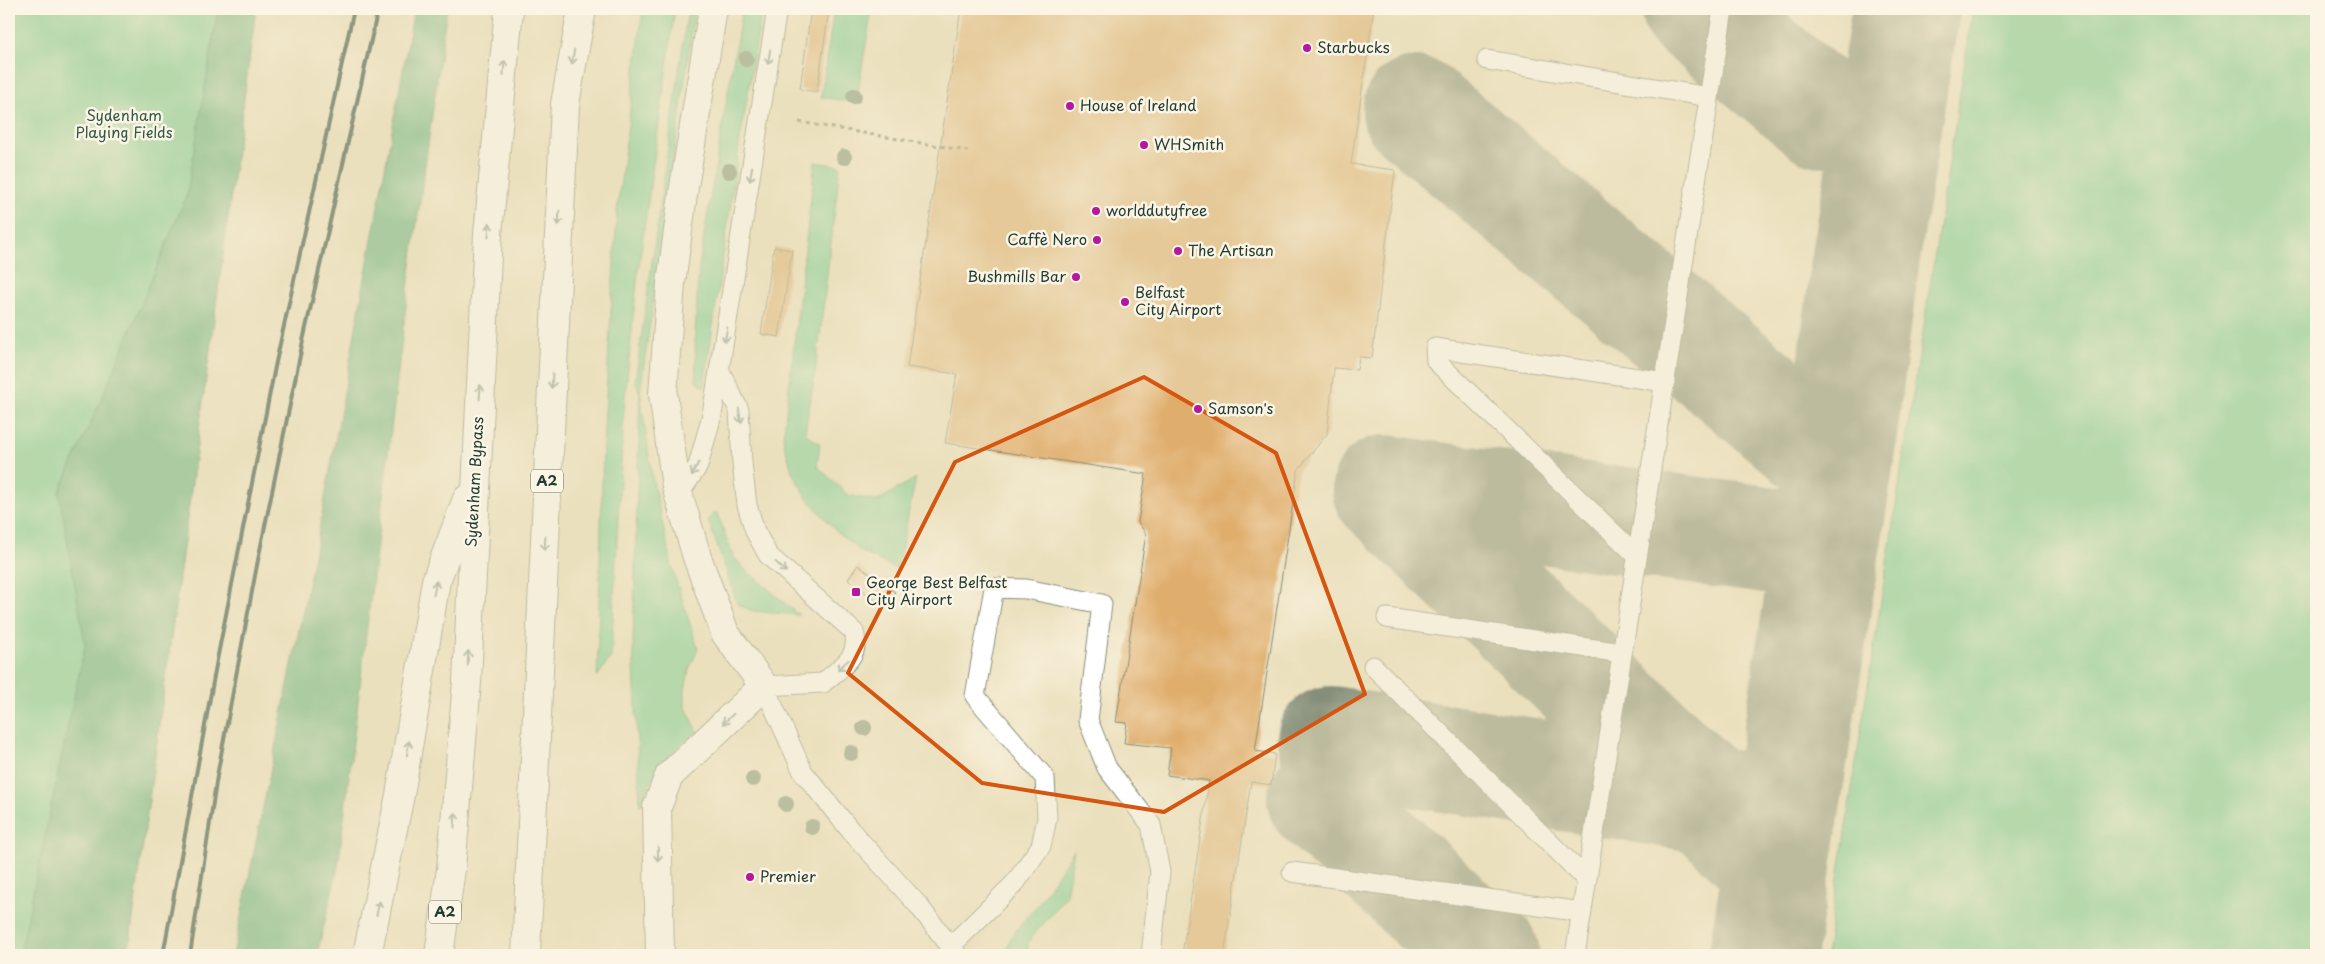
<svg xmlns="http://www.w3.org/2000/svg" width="2325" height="964" font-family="'Playpen Sans',sans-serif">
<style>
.green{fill:#75cf96;stroke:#4a8665}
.forest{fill:#60b27f;stroke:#40785a}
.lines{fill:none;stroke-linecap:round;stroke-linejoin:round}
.taxiway{stroke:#858e78;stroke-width:108}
.building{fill:#dfad6c}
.lane-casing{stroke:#858e78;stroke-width:21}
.street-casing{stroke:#858e78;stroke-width:30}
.highway-casing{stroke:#858e78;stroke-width:30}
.path{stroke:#858e78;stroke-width:3;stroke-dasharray:4 4;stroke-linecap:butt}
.lane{stroke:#fff;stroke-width:19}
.street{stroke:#fff;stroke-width:28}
.highway{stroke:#fff;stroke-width:28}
.rail{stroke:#1f3d34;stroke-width:4}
.tree{fill:#84967d}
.oneway{stroke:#8f9e9a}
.marked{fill:none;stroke:#d45610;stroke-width:4;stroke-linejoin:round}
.poi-dot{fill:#b5179e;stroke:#fcf5e5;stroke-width:2}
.labels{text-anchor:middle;stroke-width:5;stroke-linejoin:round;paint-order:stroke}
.shield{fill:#fcf5e5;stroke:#617469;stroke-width:1}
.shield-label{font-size:14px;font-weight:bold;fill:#1f3d34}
.poi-label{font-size:15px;fill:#1f3d34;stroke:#fcf5e5;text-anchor:start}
.park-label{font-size:15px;fill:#305a48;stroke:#fcf5e5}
.street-label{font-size:15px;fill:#1f3d34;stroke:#fcf5e5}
</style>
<rect width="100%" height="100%" fill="#fcf5e5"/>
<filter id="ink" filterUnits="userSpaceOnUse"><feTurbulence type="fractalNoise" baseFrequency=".02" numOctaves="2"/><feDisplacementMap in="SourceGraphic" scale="10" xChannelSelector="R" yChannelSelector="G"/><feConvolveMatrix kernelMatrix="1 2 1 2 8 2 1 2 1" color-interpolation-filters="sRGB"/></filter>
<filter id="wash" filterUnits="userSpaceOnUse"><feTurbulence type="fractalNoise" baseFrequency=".0096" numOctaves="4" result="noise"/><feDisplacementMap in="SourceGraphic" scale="20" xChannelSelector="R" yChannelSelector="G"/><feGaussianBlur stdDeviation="1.12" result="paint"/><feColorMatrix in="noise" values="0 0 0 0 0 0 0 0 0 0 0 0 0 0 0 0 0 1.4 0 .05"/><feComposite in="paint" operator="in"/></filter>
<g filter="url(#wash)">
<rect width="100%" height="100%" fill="#ebe0bd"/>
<path class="green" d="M9,9H256L128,955H9Z
M643,9H675L638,272L624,407L611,657L597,677L603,447L617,211Z
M688,9H695L640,392L652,476L672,567L698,649L689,670L685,690V706L698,731C667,756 655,769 640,806L633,643L640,392L635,382Z
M742,9H762L739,146L704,387L696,381L695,333L699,266Z
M834,9H872L856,103L821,97Z
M1973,9H2316V955H1826Z
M815,162L840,166L817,360L805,433L820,444L817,466L848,495L877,501L916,478L897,569L863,553L837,532L807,498L792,472L783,439Z
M713,513H717L733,556L747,571L799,615L753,611L738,605L708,520Z
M1074,850L1066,896L1028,942V955H1003L1014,932L1036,907Z"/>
<path class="forest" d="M218,9H256L128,955H20L85,645L59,492L106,389L187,194Z
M414,9H447L411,266L338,867L317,955H233L317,541Z"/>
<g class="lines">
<path class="taxiway" d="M1695,9L1822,113
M1416,111L1839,465
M1386,489L1777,867
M1386,489L1826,548
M1331,740L1727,803
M1321,799L1486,955
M1763,955L1839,465L1865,263L1906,9"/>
</g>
<g id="blocks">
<path class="building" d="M811,9H829L817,92L800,89Z
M961,9H1374L1351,164L1395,170L1372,358L1359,357L1357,370L1334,368L1327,434L1298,470L1255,751L1275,754L1271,785L1251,782L1224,955H1182L1209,781L1167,775L1171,748L1124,743L1127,723L1116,722L1146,534L1138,522L1146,474L945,443L957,374L907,367Z
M774,247L792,250L779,337L761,334Z
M858,565L895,592L884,607L848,579Z"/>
</g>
</g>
<g filter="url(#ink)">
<use href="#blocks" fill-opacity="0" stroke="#858e78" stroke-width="1"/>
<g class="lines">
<defs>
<path id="lane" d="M1487,60L1709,97
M720,371L739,410L742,463L747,505L755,531L768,555L854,632C862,656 839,669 823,683L764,686L803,772L851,831L918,905L957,955
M679,494L698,466L712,415L777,9
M1637,556L1436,361L1435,348L1665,382
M1387,618L1622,653
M1373,666L1586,879
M1292,872L1582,912
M951,946L1015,883L1041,846L1047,818L1045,778L975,696L994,588L1026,589L1102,604L1088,720L1107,768L1151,825L1160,872L1151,955
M1575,955L1723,9"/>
<path id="street" d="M660,955L657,807L669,776L764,686L725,633L697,557L676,486L663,394L671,283L684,187L713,9"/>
<path id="highway" d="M367,955L400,795L436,581L467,499
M439,955L451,869L467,682L488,234L509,9
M526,955L565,104L582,9"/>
</defs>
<use href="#lane" class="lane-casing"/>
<use href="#street" class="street-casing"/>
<use href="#highway" class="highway-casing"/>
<path class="path" d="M799,122L968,151"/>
<use href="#lane" class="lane"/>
<use href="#street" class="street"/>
<use href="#highway" class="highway"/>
<path class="rail" d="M163,955L217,660L276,362L354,9
M190,955L217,776L258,560L303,341L378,9"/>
</g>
<g class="tree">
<circle cx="746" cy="59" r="8"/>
<circle cx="854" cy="96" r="8"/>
<circle cx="844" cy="157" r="8"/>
<circle cx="729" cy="171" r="8"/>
<circle cx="864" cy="728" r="8"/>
<circle cx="851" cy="753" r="8"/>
<circle cx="753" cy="779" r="8"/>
<circle cx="786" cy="804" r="8"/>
<circle cx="812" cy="827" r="8"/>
</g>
<defs><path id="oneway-shaft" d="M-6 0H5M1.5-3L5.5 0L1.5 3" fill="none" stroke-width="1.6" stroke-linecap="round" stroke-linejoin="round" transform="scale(1.25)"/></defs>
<g class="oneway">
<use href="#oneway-shaft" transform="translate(573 57) rotate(100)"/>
<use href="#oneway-shaft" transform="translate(769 57) rotate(99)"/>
<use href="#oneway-shaft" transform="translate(504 68) rotate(-85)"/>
<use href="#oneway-shaft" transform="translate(751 174) rotate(99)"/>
<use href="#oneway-shaft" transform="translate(559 218) rotate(93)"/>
<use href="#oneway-shaft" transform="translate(489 230) rotate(-85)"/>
<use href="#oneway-shaft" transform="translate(726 335) rotate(99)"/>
<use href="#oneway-shaft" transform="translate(552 381) rotate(93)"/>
<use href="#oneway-shaft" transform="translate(480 392) rotate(-87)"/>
<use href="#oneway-shaft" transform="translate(740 416) rotate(81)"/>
<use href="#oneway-shaft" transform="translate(695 469) rotate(119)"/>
<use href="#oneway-shaft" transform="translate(545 543) rotate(93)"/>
<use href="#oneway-shaft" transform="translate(781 567) rotate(43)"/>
<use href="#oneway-shaft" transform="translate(435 588) rotate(-79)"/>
<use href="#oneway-shaft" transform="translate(468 658) rotate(-88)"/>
<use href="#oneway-shaft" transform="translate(843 665) rotate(137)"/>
<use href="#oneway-shaft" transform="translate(728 719) rotate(137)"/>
<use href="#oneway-shaft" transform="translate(408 748) rotate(-81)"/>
<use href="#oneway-shaft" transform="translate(455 820) rotate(-85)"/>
<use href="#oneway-shaft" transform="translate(658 854) rotate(89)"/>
<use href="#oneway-shaft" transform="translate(378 908) rotate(-78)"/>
</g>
</g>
<path d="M0 0H2325V964H0ZM1144,377L1276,453L1365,694L1164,812L982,783L848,673L955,462Z" fill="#ebe0bd" fill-opacity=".55" fill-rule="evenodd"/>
<path class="marked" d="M1144,377L1276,453L1365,694L1164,812L982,783L848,673L955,462Z"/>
<g class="poi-dot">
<circle cx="1307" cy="48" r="5"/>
<circle cx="1070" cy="106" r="5"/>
<circle cx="1144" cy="145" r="5"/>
<circle cx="1096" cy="211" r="5"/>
<circle cx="1097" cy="240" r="5"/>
<circle cx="1178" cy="251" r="5"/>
<circle cx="1076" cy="277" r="5"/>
<circle cx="1125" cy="302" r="5"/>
<circle cx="1198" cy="409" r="5"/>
<rect x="851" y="587" width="10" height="10" rx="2.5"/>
<circle cx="750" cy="877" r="5"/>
</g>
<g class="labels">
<g class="shield">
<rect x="531" y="469.5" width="32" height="23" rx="4"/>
<rect x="429" y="900.5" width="32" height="23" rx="4"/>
</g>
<g class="shield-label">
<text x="547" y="486">A2</text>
<text x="445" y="917">A2</text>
</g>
<g class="poi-label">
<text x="1317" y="53">Starbucks</text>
<text x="1080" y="111">House of Ireland</text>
<text x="1154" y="150">WHSmith</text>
<text x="1106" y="216">worlddutyfree</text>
<text x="1087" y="245" text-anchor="end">Caffè Nero</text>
<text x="1188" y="256">The Artisan</text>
<text x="1066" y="282" text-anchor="end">Bushmills Bar</text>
<text x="1135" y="298">Belfast<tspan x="1135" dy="17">City Airport</tspan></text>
<text x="1208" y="414">Samson's</text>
<text x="866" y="588">George Best Belfast<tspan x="866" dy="17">City Airport</tspan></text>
<text x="760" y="882">Premier</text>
</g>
<g class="park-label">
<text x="124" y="121">Sydenham<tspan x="124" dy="17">Playing Fields</tspan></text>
</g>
<g class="street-label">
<text transform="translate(475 482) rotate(-87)" y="5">Sydenham Bypass</text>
</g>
</g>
<rect width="2325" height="964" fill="none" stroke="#fcf5e5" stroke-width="30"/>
</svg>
